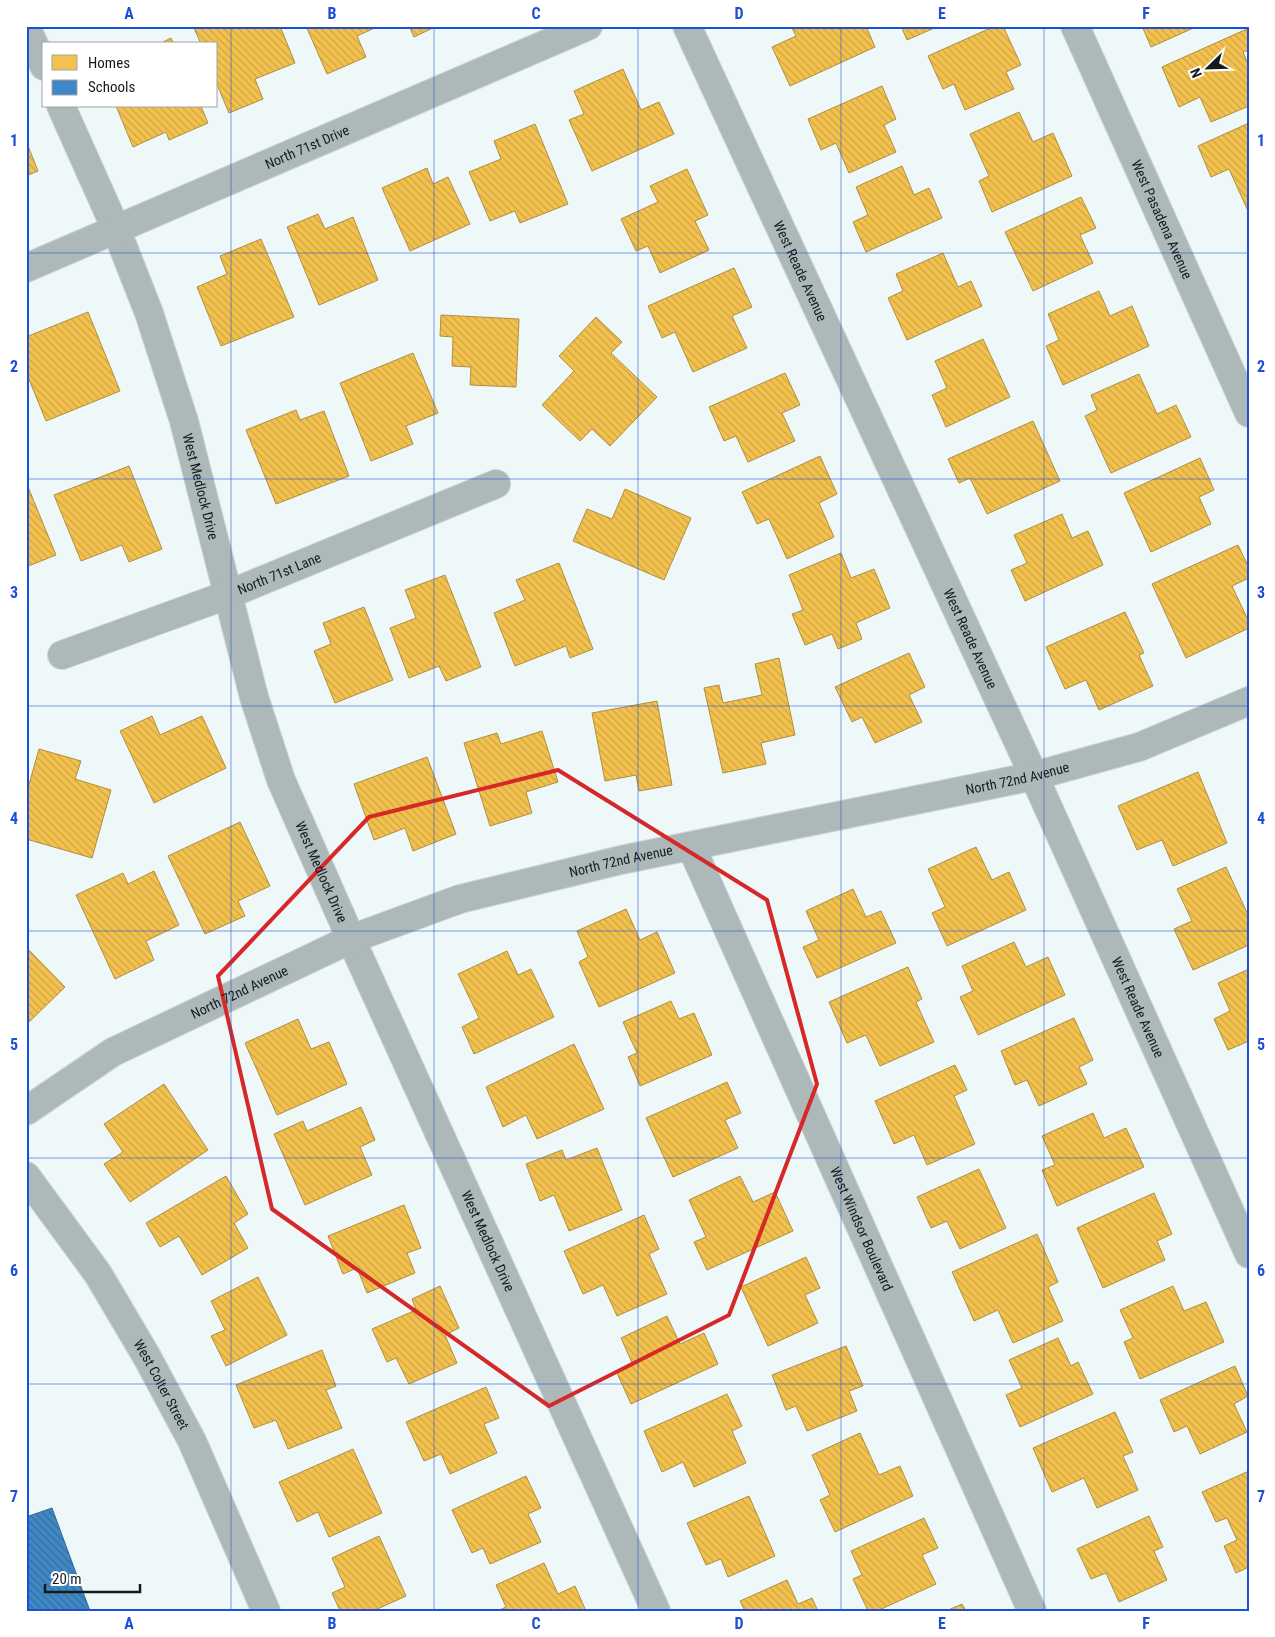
<svg xmlns="http://www.w3.org/2000/svg" width="1275" height="1637" font-family="'Roboto Condensed',sans-serif">
<style>
.homes{fill:url(#homes-back-hatch);stroke:#af8f3f}
.schools{fill:url(#schools-back-hatch);stroke:#326792}
.lines{fill:none;stroke-linecap:round;stroke-linejoin:round}
.minor-casing{stroke:#ccd4d4;stroke-width:30}
.minor{stroke:#adb9b9;stroke-width:28}
.marked{fill:none;stroke:#d62828;stroke-width:4;stroke-linejoin:round}
.grid{fill:none;stroke:#1d4ed8;stroke-width:1;stroke-opacity:0.55}
.labels{text-anchor:middle;stroke-width:5;stroke-linejoin:round;paint-order:stroke}
.street-label{font-size:14px;fill:#141b1b;stroke:#fff}
.neatline{fill:none;stroke:#1d4ed8;stroke-width:2}
.grid-label{font-size:16px;text-anchor:middle;font-weight:bold;fill:#1d4ed8}
</style>
<defs>
<pattern id="homes-back-hatch" width="6" height="6" patternUnits="userSpaceOnUse" patternTransform="scale(1.25)"><rect width="6" height="6" fill="#f2c14e"/><path d="M-1 5l2 2M0 0l6 6M5-1l2 2" fill="none" stroke="#cfa544"/></pattern>
<pattern id="schools-back-hatch" width="6" height="6" patternUnits="userSpaceOnUse" patternTransform="scale(1.25)"><rect width="6" height="6" fill="#3f88c5"/><path d="M-1 5l2 2M0 0l6 6M5-1l2 2" fill="none" stroke="#346e9f"/></pattern>
</defs>
<rect width="100%" height="100%" fill="#eef8f8"/>
<path class="homes" d="M198,26H280L295,63L255,79L263,99L229,113L216,82V44H201L194,28Z
M306,26H379L357,36L366,57L327,74Z
M409,26H437L414,37Z
M791,26H866L875,47L790,86L772,47L796,36Z
M901,26H939L907,40Z
M995,26H1003L1021,65L1006,72L1014,89L965,110L954,84L943,89L928,56Z
M1142,26H1198L1151,47Z
M1249,28V50L1243,52L1249,66V106L1211,122L1200,97L1179,107L1162,67Z
M171,38L174,44H159Z
M623,69L641,110L659,102L674,134L592,171L569,120L584,114L574,91Z
M882,86L896,119L884,125L896,152L849,173L836,143L821,150L808,119Z
M116,106H201L208,123L169,140L166,132L133,147Z
M1019,112L1033,142L1053,133L1072,176L992,212L979,181L989,176L970,134Z
M1249,123V210L1248,211L1229,169L1211,177L1198,146Z
M535,124L568,204L520,223L515,211L490,221L469,172L501,159L494,141Z
M26,141L38,171L26,176Z
M902,166L914,195L929,188L942,218L866,252L853,222L868,215L856,187Z
M427,168L433,184L448,177L470,224L410,251L382,188Z
M687,169L708,215L695,221L709,250L660,273L648,246L636,251L621,219L658,202L650,186Z
M1081,197L1096,228L1080,235L1093,263L1033,291L1005,232Z
M318,214L325,229L353,217L378,280L319,305L287,227Z
M261,239L294,317L221,346L197,287L227,274L220,256Z
M943,253L958,287L971,281L982,306L907,340L888,298L903,291L896,274Z
M734,268L752,307L732,316L747,348L693,372L675,332L662,338L648,306Z
M1099,291L1110,316L1132,306L1149,346L1063,385L1046,346L1059,340L1048,314Z
M88,312L120,391L46,421L26,372V337Z
M441,315L519,319L516,387L470,385L471,367L452,366L453,337L440,336Z
M596,317L622,342L611,353L657,397L610,446L592,429L580,441L542,405L574,371L559,356Z
M983,339L1010,397L946,427L932,395L947,388L935,361Z
M413,353L438,413L406,426L413,444L371,461L340,383Z
M785,373L800,405L782,413L795,441L748,462L736,436L724,441L709,407Z
M1139,374L1157,414L1176,405L1191,437L1111,473L1085,416L1097,410L1091,395Z
M296,410L300,420L324,411L349,476L276,504L246,430Z
M1033,421L1060,481L987,514L970,478L959,483L948,459Z
M820,456L837,494L819,503L834,537L787,559L769,519L757,524L742,492Z
M1200,458L1214,490L1199,497L1211,524L1151,552L1124,493Z
M129,466L162,549L129,562L122,545L81,561L54,495Z
M26,482L56,555L26,567Z
M625,489L691,518L664,580L573,541L587,509L612,519Z
M1062,514L1072,538L1088,531L1103,565L1025,601L1011,570L1027,563L1014,535Z
M1238,545L1249,568V578L1232,586L1249,622V628L1186,658L1152,584Z
M841,553L851,578L874,569L890,608L856,623L862,639L838,649L832,634L805,645L792,614L803,610L789,575Z
M559,563L593,649L570,658L566,646L515,666L494,613L525,600L516,580Z
M445,575L481,667L446,681L439,666L409,678L390,628L416,618L405,590Z
M364,607L393,680L335,703L314,651L331,644L323,623Z
M1125,612L1144,653L1139,655L1153,686L1099,710L1086,680L1065,689L1046,647Z
M909,653L925,687L909,695L922,722L875,743L862,717L852,722L835,687Z
M779,658L795,735L761,743L766,764L723,773L704,688L719,685L723,703L762,695L755,664Z
M657,701L672,785L639,791L636,775L605,781L592,713Z
M152,716L160,735L202,716L226,768L154,803L120,731Z
M542,731L558,782L526,792L532,813L490,826L464,743L497,733L501,744Z
M39,749L81,761L75,779L111,790L92,858L26,839V795Z
M427,757L456,834L413,851L405,828L374,840L354,784Z
M1198,772L1227,843L1173,866L1162,840L1137,850L1118,806Z
M240,822L270,886L238,901L245,916L205,934L168,856Z
M976,847L992,880L1009,872L1026,910L947,946L932,913L945,907L928,869Z
M1226,867L1249,917V945L1193,970L1174,929L1192,921L1177,889Z
M154,871L179,925L146,941L154,960L115,979L76,895L123,873L128,884Z
M853,889L866,917L881,911L896,943L817,978L803,947L819,940L806,911Z
M626,909L640,940L657,932L675,973L599,1007L579,962L588,957L577,931Z
M1014,942L1026,967L1048,957L1065,995L978,1035L960,997L973,991L962,966Z
M26,947L65,987L26,1025Z
M507,951L518,975L531,969L554,1017L474,1054L462,1027L479,1018L458,974Z
M908,967L922,999L916,1002L934,1042L880,1066L866,1035L847,1043L829,1002Z
M1249,969V1041L1228,1050L1214,1019L1230,1011L1218,983Z
M671,1001L679,1019L694,1013L712,1055L640,1086L628,1057L637,1053L623,1022Z
M1074,1018L1093,1060L1079,1067L1087,1084L1039,1106L1027,1080L1015,1085L1001,1051Z
M298,1019L311,1049L329,1042L347,1084L277,1115L245,1043Z
M574,1044L604,1109L537,1139L526,1115L503,1127L486,1087Z
M955,1065L967,1090L954,1096L975,1144L927,1165L914,1135L894,1144L875,1101Z
M727,1082L741,1113L725,1120L738,1148L673,1177L646,1118Z
M164,1084L208,1150L130,1202L104,1164L123,1152L104,1124Z
M361,1107L375,1140L360,1147L372,1175L305,1205L274,1134L303,1121L307,1131Z
M1093,1113L1104,1138L1126,1128L1144,1167L1057,1206L1042,1170L1055,1165L1042,1136Z
M597,1148L622,1210L569,1231L554,1195L540,1201L526,1164L562,1150L566,1160Z
M979,1169L1006,1228L960,1249L947,1221L931,1228L917,1197Z
M226,1176L248,1214L234,1223L248,1248L202,1275L179,1236L160,1247L146,1223Z
M740,1176L753,1202L775,1192L793,1231L707,1270L694,1242L706,1237L689,1200Z
M1154,1193L1172,1234L1157,1241L1165,1260L1103,1288L1077,1228Z
M404,1205L421,1248L407,1253L415,1273L367,1293L357,1268L343,1274L328,1236Z
M644,1215L659,1249L649,1254L667,1294L617,1316L603,1285L583,1294L564,1251Z
M1037,1234L1058,1282L1048,1287L1063,1321L1013,1343L998,1310L974,1321L952,1272Z
M806,1257L820,1288L805,1295L818,1323L768,1346L741,1287Z
M258,1277L287,1335L226,1366L211,1336L225,1330L211,1301Z
M440,1286L459,1328L445,1335L457,1363L409,1384L396,1358L387,1362L372,1329L416,1310L412,1299Z
M1173,1286L1184,1311L1206,1302L1224,1342L1140,1379L1124,1342L1133,1338L1120,1310Z
M667,1316L680,1344L704,1333L718,1364L631,1404L617,1373L633,1365L621,1338Z
M1058,1338L1071,1366L1078,1362L1093,1394L1020,1427L1006,1395L1022,1388L1009,1360Z
M846,1346L863,1386L849,1391L857,1411L807,1431L796,1406L786,1410L772,1375Z
M322,1350L336,1386L326,1390L342,1428L288,1449L276,1420L254,1428L236,1385Z
M1235,1366L1248,1396L1234,1404L1247,1432L1200,1454L1187,1426L1174,1432L1160,1400Z
M486,1387L499,1418L484,1424L497,1453L450,1474L441,1454L424,1461L406,1422Z
M727,1394L742,1426L732,1431L746,1463L694,1487L683,1462L662,1472L644,1431Z
M1115,1412L1133,1452L1123,1456L1138,1490L1097,1508L1084,1478L1052,1492L1033,1448Z
M860,1433L879,1475L900,1466L913,1496L835,1532L820,1500L830,1495L812,1455Z
M353,1449L382,1513L329,1537L318,1512L297,1522L279,1482Z
M1249,1471V1567L1236,1573L1224,1546L1237,1540L1227,1518L1216,1522L1202,1492Z
M526,1476L541,1508L528,1514L541,1542L490,1564L483,1548L472,1553L452,1510Z
M749,1496L775,1556L728,1577L721,1559L706,1565L687,1523Z
M1149,1516L1163,1547L1154,1551L1167,1580L1119,1602L1106,1573L1091,1579L1077,1549Z
M924,1518L938,1548L922,1555L936,1584L877,1611H868L853,1579L862,1575L851,1551Z
M379,1536L406,1596L373,1611H340L332,1593L345,1587L332,1558Z
M544,1563L558,1594L575,1586L586,1611H497L506,1607L496,1585Z
M787,1580L798,1604L812,1598L818,1611H745L740,1601Z
M962,1604L966,1611H946Z"/>
<path class="schools" d="M52,1508L90,1611H26V1517Z"/>
<g class="lines">
<defs>
<g id="minor">
<path id="s1" d="M687,26L1034,776L1249,1254"/>
<path id="s2" d="M1075,26L1249,413"/>
<path d="M26,27L44,66"/>
<path id="s3" d="M61,106L116,229L149,313L184,421L254,697L281,780L351,939L656,1611"/>
<path id="s4" d="M26,268L588,26"/>
<path id="s5" d="M62,655L227,595L496,484"/>
<path id="s6" d="M691,846L1032,1611"/>
<path id="s7" d="M26,1111L113,1052L351,939L460,899L621,860L1034,776L1139,747L1249,701"/>
<path id="s8" d="M26,1176L98,1274L147,1357L192,1441L266,1611"/>
</g>
</defs>
<use href="#minor" class="minor-casing"/>
<use href="#minor" class="minor"/>
</g>
<path class="marked" d="M558,770L767,900L817,1084L729,1315L549,1406L272,1209L218,976L369,817Z"/>
<path class="grid" d="M231,26V1611M434,26V1611M638,26V1611M841,26V1611M1044,26V1611M26,253H1249M26,479H1249M26,706H1249M26,931H1249M26,1158H1249M26,1384H1249"/>
<g class="labels">
<g class="street-label">
<text dy="5" stroke="none"><textPath href="#s4" startOffset="306">North 71st Drive</textPath></text>
<text dy="5" stroke="none"><textPath href="#s2" startOffset="212">West Pasadena Avenue</textPath></text>
<text dy="5" stroke="none"><textPath href="#s1" startOffset="270">West Reade Avenue</textPath></text>
<text dy="5" stroke="none"><textPath href="#s3" startOffset="406">West Medlock Drive</textPath></text>
<text dy="5" stroke="none"><textPath href="#s5" startOffset="232">North 71st Lane</textPath></text>
<text dy="5" stroke="none"><textPath href="#s1" startOffset="675">West Reade Avenue</textPath></text>
<text dy="5" stroke="none"><textPath href="#s7" startOffset="1055">North 72nd Avenue</textPath></text>
<text dy="5" stroke="none"><textPath href="#s7" startOffset="650">North 72nd Avenue</textPath></text>
<text dy="5" stroke="none"><textPath href="#s3" startOffset="811">West Medlock Drive</textPath></text>
<text dy="5" stroke="none"><textPath href="#s7" startOffset="245">North 72nd Avenue</textPath></text>
<text dy="5" stroke="none"><textPath href="#s1" startOffset="1080">West Reade Avenue</textPath></text>
<text dy="5" stroke="none"><textPath href="#s6" startOffset="419">West Windsor Boulevard</textPath></text>
<text dy="5" stroke="none"><textPath href="#s3" startOffset="1216">West Medlock Drive</textPath></text>
<text dy="5" stroke="none"><textPath href="#s8" startOffset="249">West Colter Street</textPath></text>
</g>
</g>
<rect width="1275" height="1637" fill="none" stroke="#ffffff" stroke-width="55"/>
<rect x="42" y="42" width="175" height="65" fill="#ffffff" stroke="#a1a4a4"/>
<rect x="52" y="55" width="25" height="15" fill="#f2c14e" stroke="#a1a4a4"/>
<text x="88" y="68" font-size="15" fill="#141b1b">Homes</text>
<rect x="52" y="80" width="25" height="15" fill="#3f88c5" stroke="#a1a4a4"/>
<text x="88" y="92" font-size="15" fill="#141b1b">Schools</text>
<g transform="translate(1208 68) rotate(247)" stroke="#ffffff" stroke-width="4" paint-order="stroke">
<path d="M0-4L9 19L0 12L-9 19Z" fill="#141b1b"/>
<text y="-8" font-size="14" font-weight="bold" text-anchor="middle" fill="#141b1b">N</text>
</g>
<path d="M45 1584v8h95v-8" fill="none" stroke="#141b1b" stroke-width="2.5"/>
<text x="52" y="1584" font-size="15" fill="#141b1b" stroke="#ffffff" stroke-width="4" paint-order="stroke">20 m</text>
<rect x="28" y="28" width="1220" height="1582" class="neatline"/>
<g class="grid-label">
<text x="129" y="19">A</text>
<text x="332" y="19">B</text>
<text x="536" y="19">C</text>
<text x="739" y="19">D</text>
<text x="942" y="19">E</text>
<text x="1146" y="19">F</text>
<text x="14" y="146">1</text>
<text x="1261" y="146">1</text>
<text x="14" y="372">2</text>
<text x="1261" y="372">2</text>
<text x="14" y="598">3</text>
<text x="1261" y="598">3</text>
<text x="14" y="824">4</text>
<text x="1261" y="824">4</text>
<text x="14" y="1050">5</text>
<text x="1261" y="1050">5</text>
<text x="14" y="1276">6</text>
<text x="1261" y="1276">6</text>
<text x="14" y="1502">7</text>
<text x="1261" y="1502">7</text>
<text x="129" y="1629">A</text>
<text x="332" y="1629">B</text>
<text x="536" y="1629">C</text>
<text x="739" y="1629">D</text>
<text x="942" y="1629">E</text>
<text x="1146" y="1629">F</text>
</g>
</svg>
